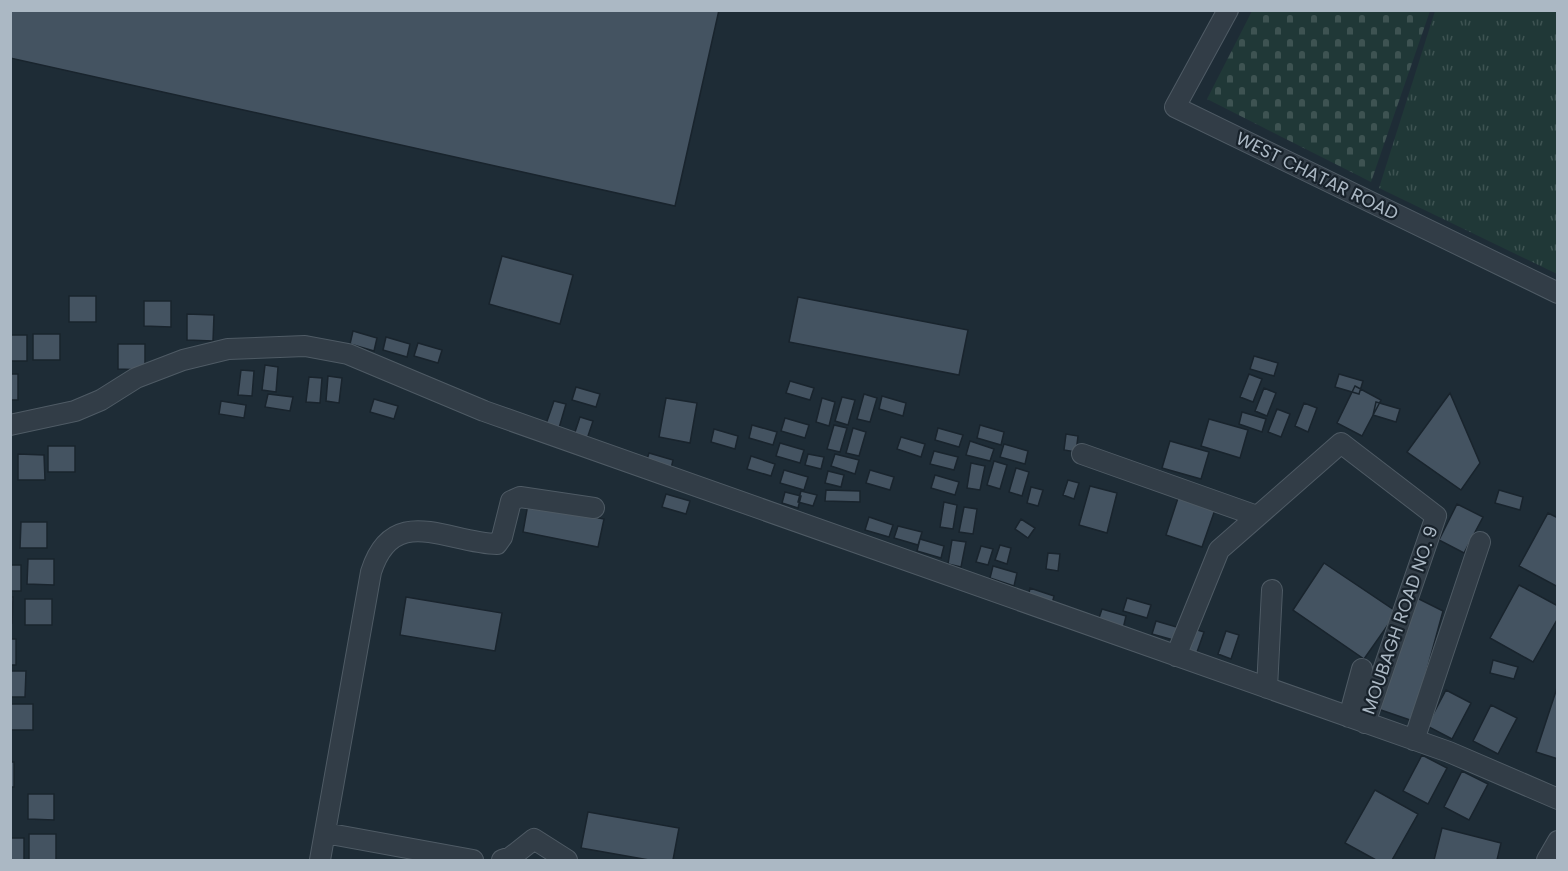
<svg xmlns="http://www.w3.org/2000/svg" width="1568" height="871" font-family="Poppins,sans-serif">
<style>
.grass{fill:url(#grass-tufts)}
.cemetery{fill:url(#cemetery-stones)}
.building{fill:#445361;stroke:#19242d;stroke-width:1.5}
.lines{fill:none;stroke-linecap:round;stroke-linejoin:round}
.minor-casing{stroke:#4f5b65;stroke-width:22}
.minor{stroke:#323d47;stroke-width:20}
.labels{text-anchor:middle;stroke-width:4.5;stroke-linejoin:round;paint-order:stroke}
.street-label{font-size:18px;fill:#abb8c4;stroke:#18222b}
</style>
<defs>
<pattern id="grass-tufts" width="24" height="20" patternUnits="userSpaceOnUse" patternTransform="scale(1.5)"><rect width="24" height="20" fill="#203837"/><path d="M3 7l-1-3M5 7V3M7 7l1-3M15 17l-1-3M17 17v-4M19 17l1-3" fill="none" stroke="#3e5352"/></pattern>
<pattern id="cemetery-stones" width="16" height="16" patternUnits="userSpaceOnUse" patternTransform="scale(1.5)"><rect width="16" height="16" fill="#203837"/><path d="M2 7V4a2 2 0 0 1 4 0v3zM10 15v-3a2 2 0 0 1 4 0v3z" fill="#3e5352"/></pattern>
</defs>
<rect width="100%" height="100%" fill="#1e2c36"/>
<path class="grass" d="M1435,11H1557V274L1379,188Z"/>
<path class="cemetery" d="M1252,11H1430L1371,182L1207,99Z"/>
<path class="building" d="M10,10H719L675,206L10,58Z
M502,256L573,275L560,324L489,304Z
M69,296H96V322H69Z
M798,297L968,330L959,375L789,342Z
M144,301H171V327L144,326Z
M187,314L214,315L213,341L187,340Z
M353,331L377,338L374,351L350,344Z
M33,334H60V360H33Z
M10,335H27V361H10Z
M386,337L410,344L407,357L383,350Z
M418,343L442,350L438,363L414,356Z
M118,344H145V370L118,369Z
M1254,356L1278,363L1274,376L1250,369Z
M265,365L278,367L276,392L262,390Z
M241,370L254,371L252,396L238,395Z
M10,374H18V400H10Z
M1249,374L1262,379L1253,402L1240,397Z
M1339,374L1363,381L1359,394L1335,387Z
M328,376L342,378L339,403L326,401Z
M309,377L322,378L320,403L306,402Z
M790,381L814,388L810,400L786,393Z
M1355,386L1381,400L1362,436L1337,423Z
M576,387L600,394L596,407L572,400Z
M1264,388L1276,393L1267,416L1255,411Z
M1450,393L1480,463L1461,490L1407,452Z
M268,394L293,397L290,411L265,407Z
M864,394L877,398L870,422L857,419Z
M882,396L906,403L903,416L879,409Z
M842,397L855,400L848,425L835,421Z
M666,398L697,403L690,443L659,437Z
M822,398L835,402L829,426L816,422Z
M374,399L398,406L394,419L370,412Z
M221,401L246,405L244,418L219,414Z
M554,401L566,404L559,428L546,424Z
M1376,402L1400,409L1396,422L1373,415Z
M1304,403L1317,408L1308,432L1295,426Z
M1277,409L1290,414L1281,437L1268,432Z
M1242,412L1266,419L1262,432L1239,424Z
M580,417L593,421L585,445L572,441Z
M785,418L809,425L805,438L781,431Z
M1209,419L1248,430L1240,458L1201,446Z
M752,425L777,432L773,445L749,438Z
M834,425L847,428L840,452L827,449Z
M980,425L1004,432L1001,445L977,438Z
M853,428L866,432L859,456L846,453Z
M938,428L963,435L959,447L935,440Z
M714,429L738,436L735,449L711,442Z
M1066,434L1078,436L1076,452L1064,450Z
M901,437L925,444L921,457L897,449Z
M970,441L994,449L990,461L966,455Z
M1170,441L1209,452L1201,479L1162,468Z
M780,443L804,450L800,463L776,456Z
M1004,444L1028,451L1025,464L1000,457Z
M48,446H75V472H48Z
M934,451L958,457L954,470L930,464Z
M649,453L673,460L670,473L645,466Z
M18,454L44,455L45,480H18Z
M808,454L824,457L821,469L805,465Z
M835,454L859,460L855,474L831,466Z
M751,456L775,464L771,476L747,469Z
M994,461L1007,465L1000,489L987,485Z
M971,463L985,466L980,490L967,488Z
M1016,468L1029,472L1022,496L1009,492Z
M784,470L808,477L804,490L780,483Z
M870,470L894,477L890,490L866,483Z
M828,471L844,475L841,487L825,483Z
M935,475L959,482L955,495L931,488Z
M1068,480L1079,483L1074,499L1063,495Z
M1090,486L1117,493L1107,533L1079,525Z
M1031,487L1043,490L1038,506L1027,503Z
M826,490L860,491V502L825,501Z
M1499,490L1523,497L1520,510L1495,503Z
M801,491L817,495L813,506L798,502Z
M785,492L801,496L798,508L782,503Z
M1180,492L1217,504L1202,547L1166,535Z
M666,494L690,501L686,514L662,507Z
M944,502L957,505L953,529L940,527Z
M528,504L604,519L598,547L523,532Z
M1457,504L1483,517L1464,553L1439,540Z
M964,507L977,509L973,534L959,532Z
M1548,513L1558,518V587L1519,566Z
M869,517L893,525L889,537L865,530Z
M1021,519L1035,528L1028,538L1015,529Z
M21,522H47V548H20Z
M898,526L922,532L918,545L894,538Z
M920,539L944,546L941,558L917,551Z
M952,540L966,542L961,567L948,564Z
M1000,545L1011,548L1007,564L995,560Z
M981,546L993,549L988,565L976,562Z
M1048,553L1060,554L1058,571L1046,569Z
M28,559H54V585L27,584Z
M1324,563L1397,612L1364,659L1293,610Z
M10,565H21V591H10Z
M993,566L1017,573L1014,586L990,578Z
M1519,585L1558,606V618L1533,662L1490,638Z
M1030,588L1054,596L1051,608L1027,602Z
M10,597H13L12,623H10Z
M406,597L502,613L495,651L400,635Z
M1415,597L1443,611L1413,721L1378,709Z
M1127,598L1151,605L1147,618L1123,611Z
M25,599H52V625H25Z
M1102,609L1126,616L1123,629L1098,621Z
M1156,621L1180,628L1177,641L1152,634Z
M1191,628L1204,632L1196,655L1183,651Z
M1226,631L1239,635L1231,659L1218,654Z
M10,639H16V665H10Z
M1493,660L1518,667L1514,679L1490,673Z
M10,671H26L25,697H10Z
M1558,685V759L1536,752Z
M1446,690L1471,703L1452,739L1427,726Z
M10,704H33V730H10Z
M1491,705L1517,718L1498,754L1473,741Z
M1422,755L1447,768L1428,804L1403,791Z
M10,762H14V787H10Z
M1462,771L1488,784L1469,820L1444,807Z
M1375,790L1418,814L1392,860H1376L1345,843Z
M28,794H54V820L28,819Z
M588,812L679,828L673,860H649L581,848Z
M1442,828L1501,843L1497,860H1434Z
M29,834H56V860H29Z
M10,838H24V860H10Z"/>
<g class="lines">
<defs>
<path id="minor" d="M1228,10L1175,107L1558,293
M10,425L75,411L101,400L136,378L183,360L228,349L305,346L348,354L484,411L1449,752L1558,799
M1082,454L1257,516
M1176,656L1219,550L1341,443L1436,516L1365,723
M1267,688L1272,590
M1349,717L1362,669
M1414,740L1480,542
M325,833L473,860
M320,860L371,572C393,502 447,543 497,544L502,537L511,501L520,497L594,508
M502,860L511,857L534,839L567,860
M1547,860L1558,841"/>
</defs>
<use href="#minor" class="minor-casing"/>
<use href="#minor" class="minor"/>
</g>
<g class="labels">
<g class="street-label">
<text transform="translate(1317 176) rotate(26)" y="6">WEST CHATAR ROAD</text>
<text transform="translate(1400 620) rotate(-71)" y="6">MOUBAGH ROAD NO. 9</text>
</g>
</g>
<rect width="1568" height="871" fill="none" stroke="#abb8c4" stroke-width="24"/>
</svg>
